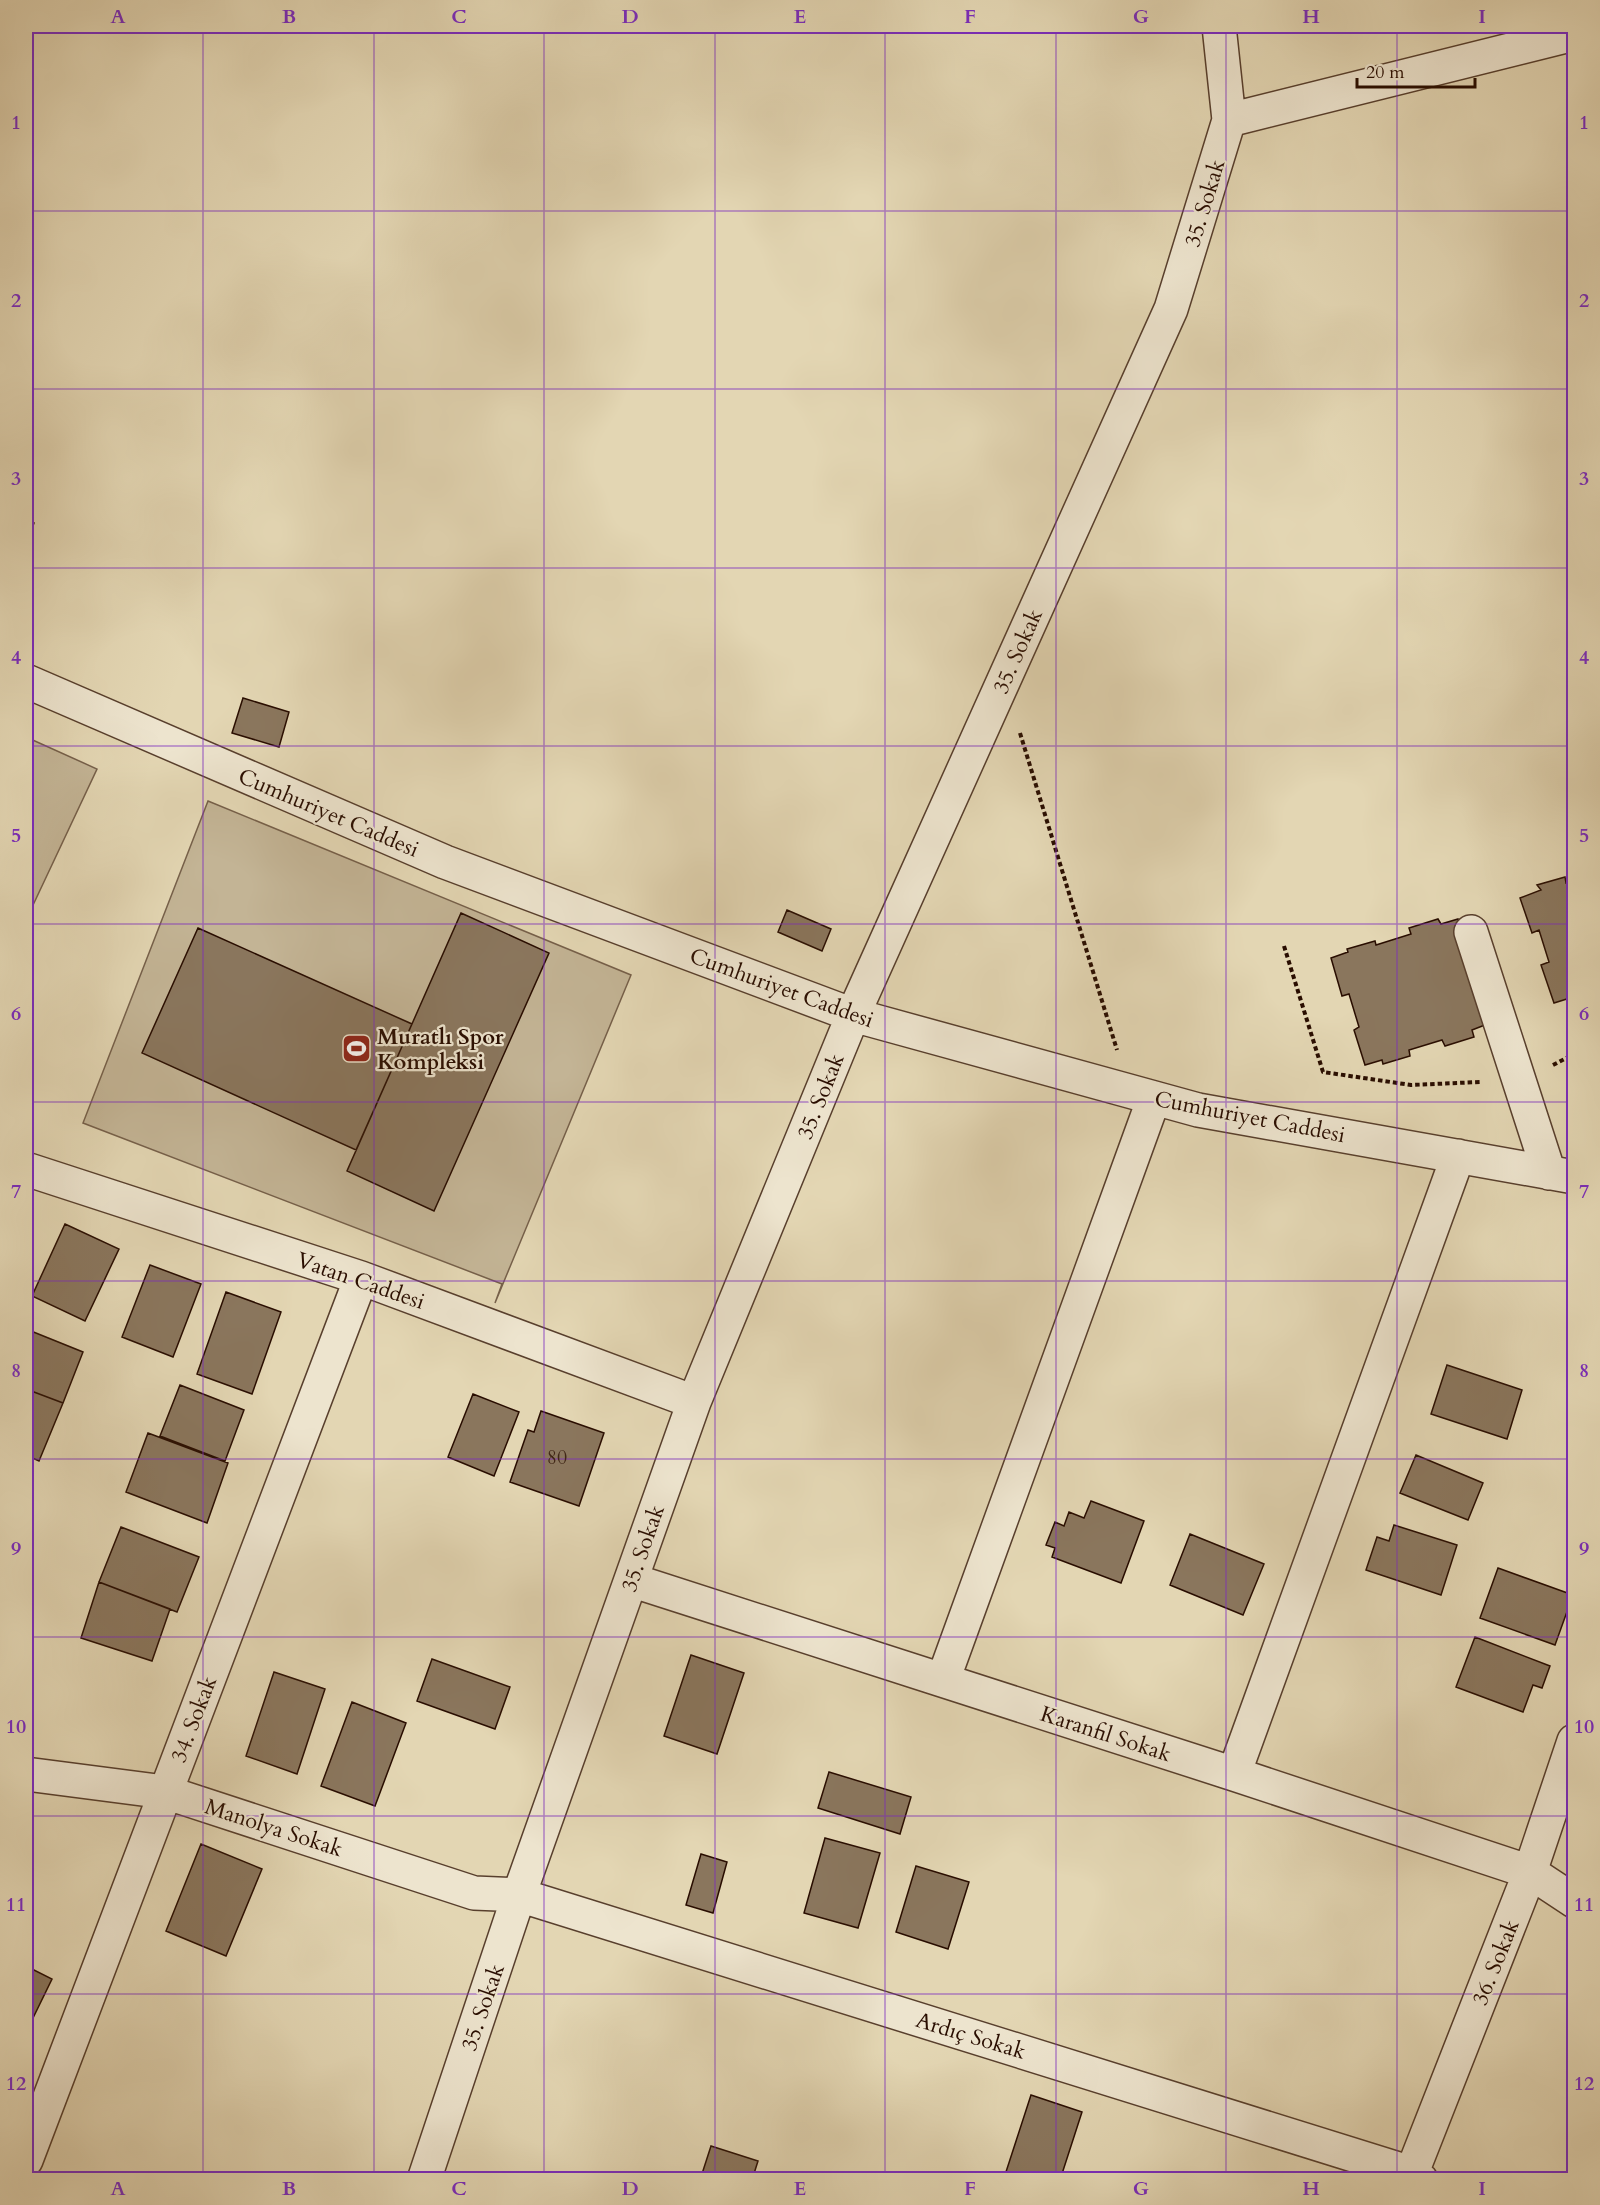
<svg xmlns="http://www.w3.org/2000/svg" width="1600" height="2205" font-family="Cardo,serif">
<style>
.green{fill:#c3b495;stroke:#76604a;stroke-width:1.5}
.building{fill:#8a765d;stroke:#290d00;stroke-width:1.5}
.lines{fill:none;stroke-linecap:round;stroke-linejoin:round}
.minor-casing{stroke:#583f2d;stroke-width:36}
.path{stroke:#290d00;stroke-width:4;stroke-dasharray:4.5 3;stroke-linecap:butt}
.minor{stroke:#ede4ce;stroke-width:33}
.grid{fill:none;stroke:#7b2cbf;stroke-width:1.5;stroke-opacity:0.55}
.labels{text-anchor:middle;stroke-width:4.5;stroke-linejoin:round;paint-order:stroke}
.number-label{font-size:20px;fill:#412717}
.street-label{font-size:22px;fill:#290d00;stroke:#ede4ce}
.poi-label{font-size:22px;font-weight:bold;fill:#290d00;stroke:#ede4ce;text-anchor:start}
.neatline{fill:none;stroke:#7b2cbf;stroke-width:2}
.grid-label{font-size:20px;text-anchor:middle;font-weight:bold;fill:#7b2cbf}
</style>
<rect width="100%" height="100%" fill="#e3d6b3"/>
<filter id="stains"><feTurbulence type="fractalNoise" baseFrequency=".00333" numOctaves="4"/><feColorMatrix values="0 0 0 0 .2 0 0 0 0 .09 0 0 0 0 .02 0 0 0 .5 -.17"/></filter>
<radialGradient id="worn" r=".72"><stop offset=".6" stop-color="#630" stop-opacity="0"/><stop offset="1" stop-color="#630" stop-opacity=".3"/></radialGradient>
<path class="green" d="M26,737L97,769L26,920Z
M208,801L631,975L495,1303L502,1284L83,1123Z"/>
<path class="building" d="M26,520L34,523L26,546Z
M243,698L289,712L279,747L232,733Z
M1565,877L1566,883L1574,881V1004H1572L1570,998L1554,1003L1541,965L1549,962L1539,930L1532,933L1520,898L1541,890L1537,885Z
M787,910L831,929L822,951L778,932Z
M461,913L549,953L434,1211L347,1171Z
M1438,919L1441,924L1458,919L1490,1023L1472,1030L1474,1037L1445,1046L1442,1040L1409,1050L1410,1056L1383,1064L1382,1060L1365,1065L1354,1030L1359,1027L1349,994L1342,996L1331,958L1348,952L1347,949L1375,941L1376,945L1411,934L1409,928Z
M198,928L412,1024L356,1150L142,1053Z
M65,1224L119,1249L85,1321L32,1296Z
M150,1265L201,1284L173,1357L122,1337Z
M226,1292L281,1312L252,1394L197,1374Z
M26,1329L83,1352L63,1403L26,1389Z
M1447,1365L1522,1390L1507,1439L1431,1414Z
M180,1385L244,1410L225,1461L160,1436Z
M26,1389L63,1403L39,1461L26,1455Z
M473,1394L519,1412L494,1476L448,1457Z
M541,1411L604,1433L579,1506L510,1482L528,1430L534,1432Z
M148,1433L228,1463L207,1523L126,1492Z
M1416,1455L1483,1483L1468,1520L1400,1493Z
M1091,1501L1144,1521L1121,1583L1052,1557L1055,1548L1046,1545L1055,1522L1064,1526L1069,1512L1084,1518Z
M1394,1525L1457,1545L1441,1595L1366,1570L1377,1537L1389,1541Z
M121,1527L199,1557L177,1612L99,1582Z
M1190,1534L1264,1564L1243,1615L1170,1585Z
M1498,1568L1573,1595L1555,1645L1480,1618Z
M99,1582L170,1609L152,1661L81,1638Z
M1475,1637L1550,1666L1542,1688L1533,1685L1523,1712L1456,1687Z
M691,1655L744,1673L717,1754L664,1736Z
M432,1659L510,1687L495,1729L417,1701Z
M274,1672L325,1689L297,1774L246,1756Z
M352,1702L406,1723L375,1806L321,1786Z
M829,1772L911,1797L900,1834L818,1808Z
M825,1838L880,1853L858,1928L804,1913Z
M201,1844L262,1869L226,1956L166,1931Z
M701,1854L727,1862L713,1913L686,1905Z
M916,1866L969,1882L948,1949L896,1932Z
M26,1966L52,1979L32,2020L26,2017Z
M1031,2095L1082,2112L1060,2180L1004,2178Z
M711,2146L758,2161L752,2180H700Z"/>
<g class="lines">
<defs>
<path id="minor" d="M1229,120L1574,34
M26,681L445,862L853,1015L1198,1110L1574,1177
M1471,932L1549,1173
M26,1169L361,1278L694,1402
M631,1580L1234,1774L1530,1872L1574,1901
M943,1680L1154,1098
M26,1774L165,1792L474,1893L519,1895L1411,2173L1421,2180
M1234,1774L1458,1156
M26,2160L361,1278
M424,2180L519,1895L694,1402L853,1015L1171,309L1229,120L1219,26
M1409,2180L1530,1872L1574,1741"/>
</defs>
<use href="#minor" class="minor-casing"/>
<path class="path" d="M1020,733L1117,1050
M1284,946L1323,1072L1411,1085L1480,1082
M1553,1065L1574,1054"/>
<use href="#minor" class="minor"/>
</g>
<path class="grid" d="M203,26V2180M374,26V2180M544,26V2180M715,26V2180M885,26V2180M1056,26V2180M1226,26V2180M1397,26V2180M26,211H1574M26,389H1574M26,568H1574M26,746H1574M26,924H1574M26,1102H1574M26,1281H1574M26,1459H1574M26,1637H1574M26,1816H1574M26,1994H1574"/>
<defs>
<symbol id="stadium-square" viewBox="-11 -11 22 22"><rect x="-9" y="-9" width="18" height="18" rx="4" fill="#8f2418" stroke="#ede4ce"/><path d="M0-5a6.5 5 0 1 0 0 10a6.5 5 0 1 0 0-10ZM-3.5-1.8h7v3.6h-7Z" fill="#fff"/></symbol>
</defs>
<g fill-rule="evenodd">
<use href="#stadium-square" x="340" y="1032" width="33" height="33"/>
</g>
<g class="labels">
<g class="number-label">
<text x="557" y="1464">80</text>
</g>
<g class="street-label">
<text transform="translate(1204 203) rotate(-73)" y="8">35. Sokak</text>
<text transform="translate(1017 651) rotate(-66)" y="8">35. Sokak</text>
<text transform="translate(329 812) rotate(23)" y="8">Cumhuriyet Caddesi</text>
<text transform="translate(782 987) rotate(20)" y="8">Cumhuriyet Caddesi</text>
<text transform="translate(820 1096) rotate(-68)" y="8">35. Sokak</text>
<text transform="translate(1250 1116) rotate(11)" y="8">Cumhuriyet Caddesi</text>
<text transform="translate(361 1280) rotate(19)" y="8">Vatan Caddesi</text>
<text transform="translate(642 1548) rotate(-71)" y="8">35. Sokak</text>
<text transform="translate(193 1719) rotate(-69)" y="8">34. Sokak</text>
<text transform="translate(1106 1733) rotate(18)" y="8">Karanfil Sokak</text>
<text transform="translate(274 1827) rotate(18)" y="8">Manolya Sokak</text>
<text transform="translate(1495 1962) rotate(-68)" y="8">36. Sokak</text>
<text transform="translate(482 2007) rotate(-71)" y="8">35. Sokak</text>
<text transform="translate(971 2035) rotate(17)" y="8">Ardıç Sokak</text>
</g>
<g class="poi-label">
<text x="377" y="1044">Muratlı Spor<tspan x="377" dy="25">Kompleksi</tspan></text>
</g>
</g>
<rect width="1600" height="2205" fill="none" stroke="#e3d6b3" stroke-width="66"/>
<path d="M1357 78v9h118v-9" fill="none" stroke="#290d00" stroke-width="3"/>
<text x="1366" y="78" font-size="18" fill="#290d00" stroke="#ede4ce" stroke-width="4.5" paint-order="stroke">20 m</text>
<rect x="33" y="33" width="1534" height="2139" class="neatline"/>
<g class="grid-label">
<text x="118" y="23">A</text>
<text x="289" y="23">B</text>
<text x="459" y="23">C</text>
<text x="630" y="23">D</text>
<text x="800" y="23">E</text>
<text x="970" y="23">F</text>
<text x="1141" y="23">G</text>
<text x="1311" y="23">H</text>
<text x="1482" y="23">I</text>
<text x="16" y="129">1</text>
<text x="1584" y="129">1</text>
<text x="16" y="307">2</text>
<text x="1584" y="307">2</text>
<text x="16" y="485">3</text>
<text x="1584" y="485">3</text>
<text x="16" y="664">4</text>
<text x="1584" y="664">4</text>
<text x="16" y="842">5</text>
<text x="1584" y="842">5</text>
<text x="16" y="1020">6</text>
<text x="1584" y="1020">6</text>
<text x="16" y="1198">7</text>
<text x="1584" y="1198">7</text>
<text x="16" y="1377">8</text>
<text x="1584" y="1377">8</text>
<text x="16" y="1555">9</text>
<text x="1584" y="1555">9</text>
<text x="16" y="1733">10</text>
<text x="1584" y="1733">10</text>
<text x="16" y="1911">11</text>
<text x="1584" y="1911">11</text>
<text x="16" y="2090">12</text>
<text x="1584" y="2090">12</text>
<text x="118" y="2195">A</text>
<text x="289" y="2195">B</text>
<text x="459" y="2195">C</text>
<text x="630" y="2195">D</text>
<text x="800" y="2195">E</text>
<text x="970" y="2195">F</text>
<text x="1141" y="2195">G</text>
<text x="1311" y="2195">H</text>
<text x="1482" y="2195">I</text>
</g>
<rect width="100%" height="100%" filter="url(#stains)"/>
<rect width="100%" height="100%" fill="url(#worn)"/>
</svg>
